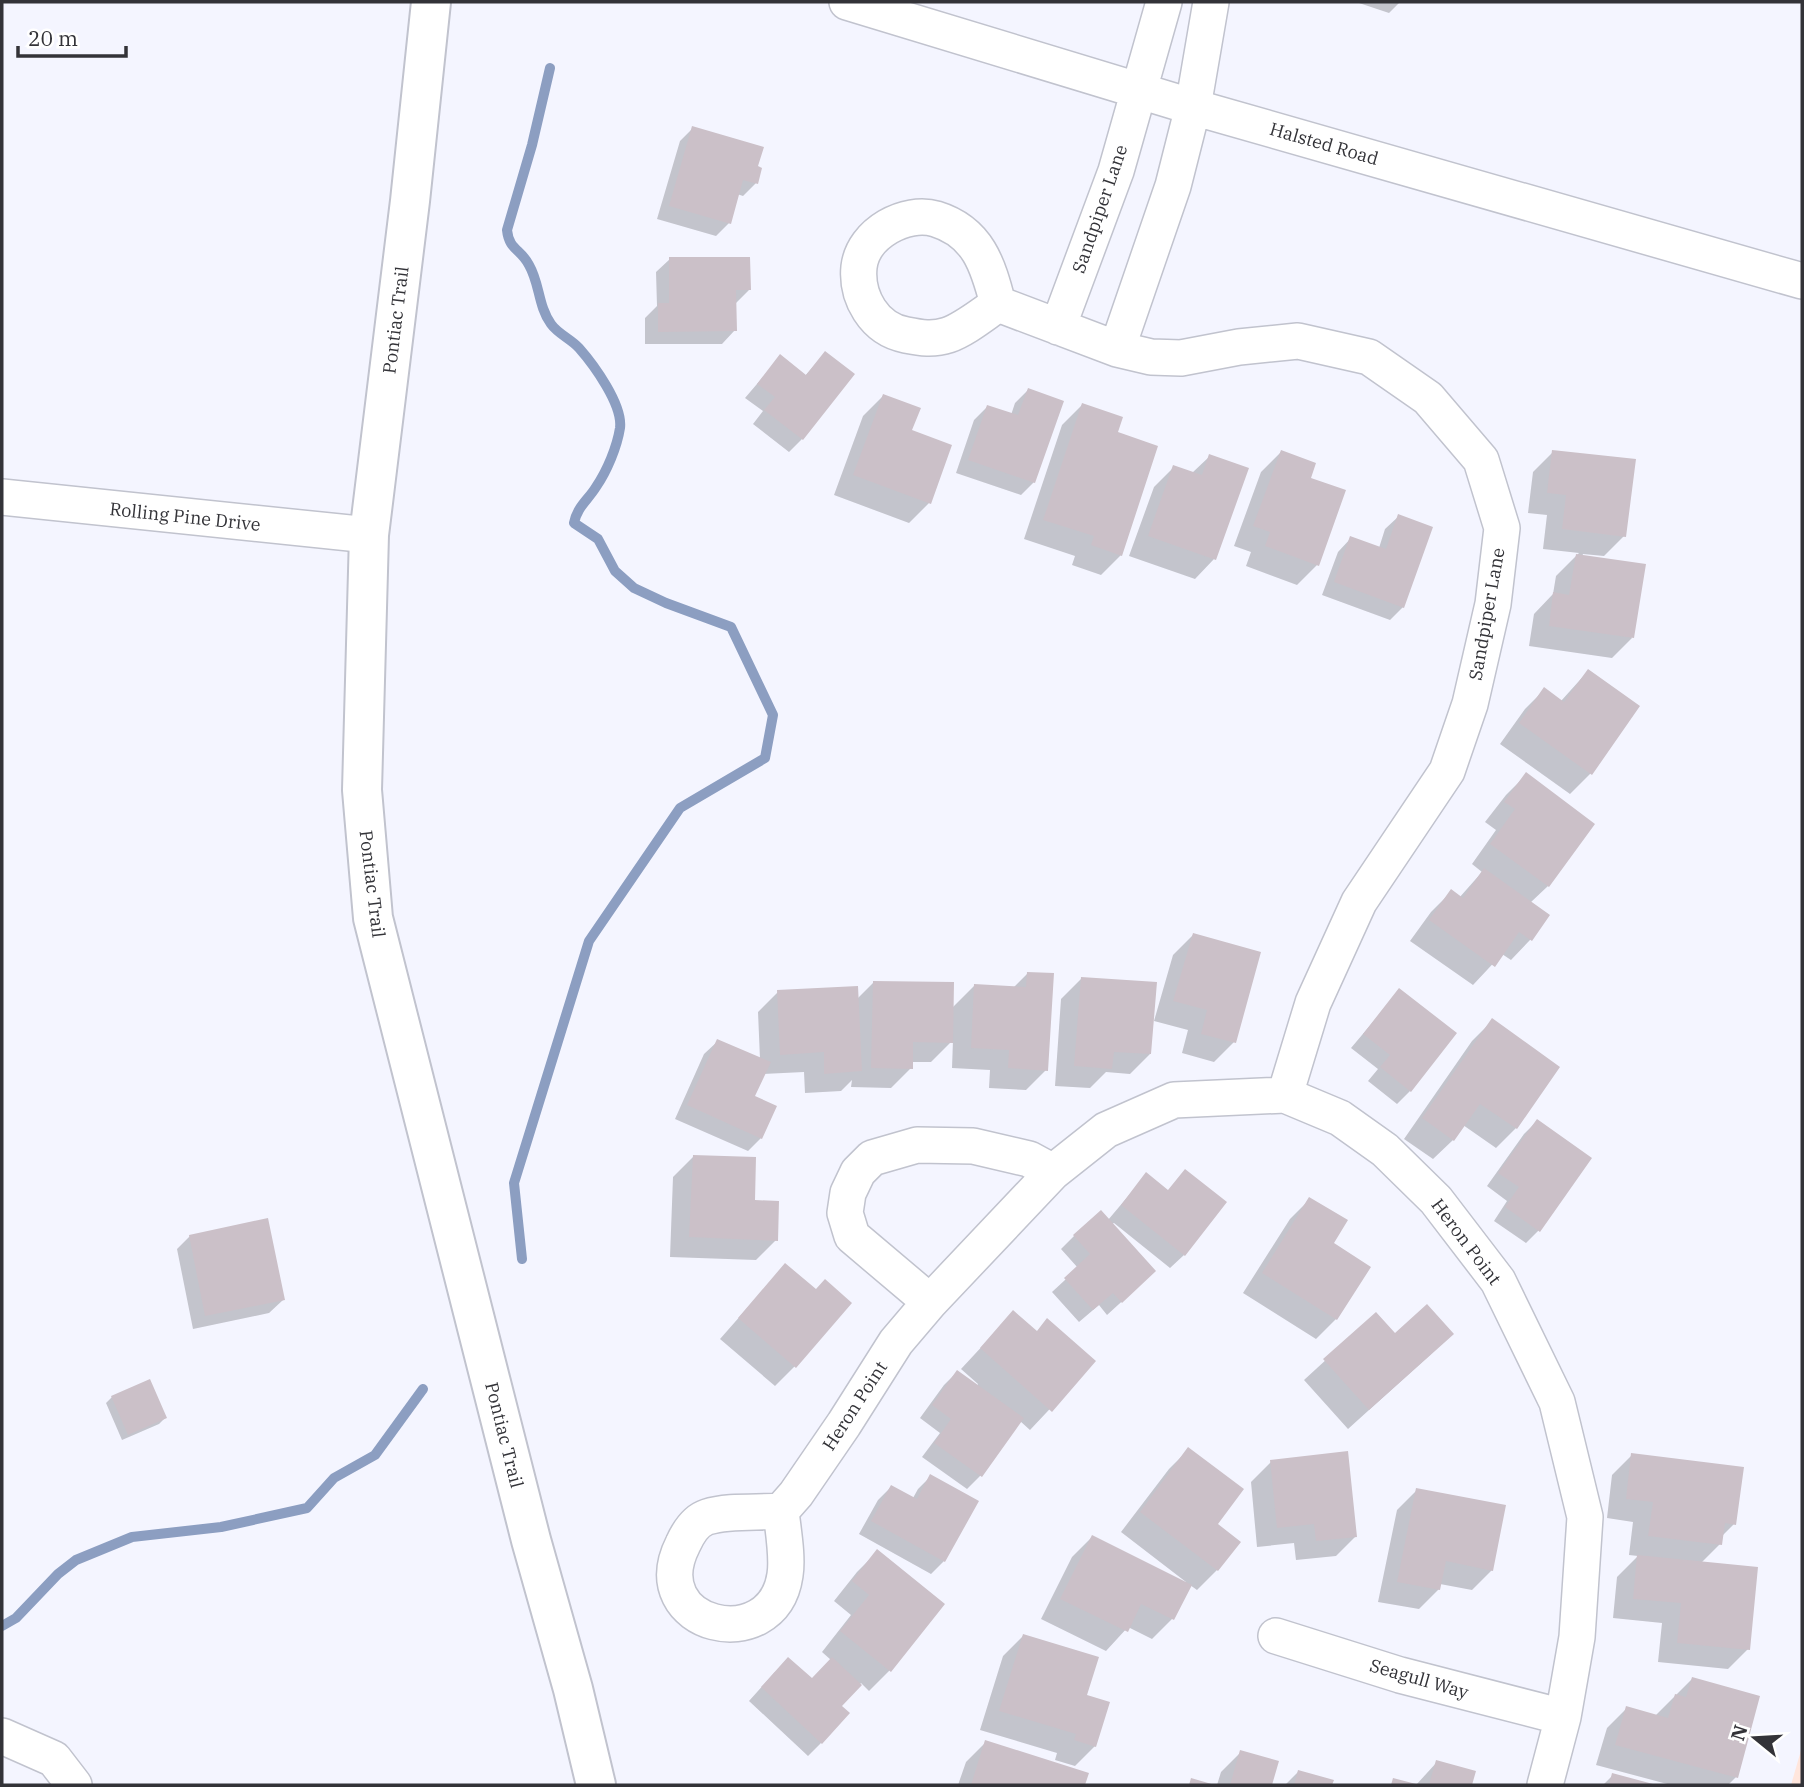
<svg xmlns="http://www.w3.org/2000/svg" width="1804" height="1787" font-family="'IBM Plex Serif',serif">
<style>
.education{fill:#ffe6dd}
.shadow{fill:#0003}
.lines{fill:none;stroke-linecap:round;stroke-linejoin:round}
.stream{stroke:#8c9ec1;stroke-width:10}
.building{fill:#cbc0c8}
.minor-casing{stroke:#c1c3ce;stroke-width:38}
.major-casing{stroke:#c1c3ce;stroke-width:42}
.minor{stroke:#fff;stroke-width:35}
.major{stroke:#fff;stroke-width:38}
.labels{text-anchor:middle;stroke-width:5;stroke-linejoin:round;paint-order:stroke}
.street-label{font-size:18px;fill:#333338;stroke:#fff}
</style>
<rect width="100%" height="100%" fill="#f4f5ff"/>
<path class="education" d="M1802,1747V1785H1791Z"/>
<path class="shadow" d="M1356,2H1400L1389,13Z
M693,128L756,183L743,196L737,194L729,223L716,236L657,219L680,141Z
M670,259L749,290L736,303L735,330L722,344H645V318L657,306L656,272Z
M825,353L802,439L789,452L753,424L763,411L745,398L780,357L805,376Z
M1028,390L1034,482L1021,495L956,473L974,420L987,407L1011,415L1015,403Z
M883,396L910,431L950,446L929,503L909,523L834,495L863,416Z
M1082,405L1116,434L1121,555L1101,575L1072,565L1075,556L1024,539L1062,425Z
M1281,452L1309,479L1317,565L1297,585L1246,566L1251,552L1234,546L1261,472Z
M1553,452L1624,536L1604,556L1583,554L1582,557L1632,638L1612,658L1529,646L1534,614L1553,594L1556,576L1579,553L1543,549L1547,515L1528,513L1533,472Z
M1210,456L1214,559L1195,579L1129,556L1154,487L1174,467L1192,473Z
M1399,516L1403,607L1390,620L1322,595L1338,552L1351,538L1379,548L1385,529Z
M1588,671L1637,707L1590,774L1570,794L1500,744L1525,709L1545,689L1561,701Z
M1526,775L1548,886L1530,903L1548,916L1530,940L1511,960L1502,954L1473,985L1410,941L1431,912L1451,892L1459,898L1482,872L1472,864L1496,830L1485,822L1506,795Z
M1193,935L1234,1042L1214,1062L1182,1053L1188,1030L1154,1021L1173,955Z
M1027,974L1046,1070L1026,1090L989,1088L990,1070L952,1068L953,1040L931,1062H911V1068L891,1088L851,1087L852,1080L841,1091L805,1093L804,1072L763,1074L753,1097L761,1138L748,1151L675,1119L704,1054L718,1041L760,1059L758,1012L778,992L857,999L874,982L952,1008L975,985L1013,988Z
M1081,979L1150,1054L1130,1074L1106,1072L1090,1088L1055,1086L1061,999Z
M1400,990L1410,1091L1397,1104L1368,1081L1378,1069L1351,1048Z
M1492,1021L1558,1067L1516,1128L1496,1148L1463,1125L1453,1140L1433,1159L1404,1139L1472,1041Z
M1537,1121L1539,1230L1526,1243L1494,1221L1507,1201L1487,1186L1524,1134Z
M693,1157L753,1201L776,1240L756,1260L670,1257L673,1177Z
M1146,1175L1184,1255L1170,1268L1114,1223L1112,1224L1141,1284L1107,1315L1099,1305L1079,1322L1052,1292L1078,1268L1061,1249L1074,1236L1108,1220Z
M1310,1199L1331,1243L1336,1319L1316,1339L1243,1293L1290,1219Z
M190,1236L283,1300L269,1313L193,1329L177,1249Z
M785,1265L795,1366L775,1386L720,1339Z
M1013,1313L1036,1332L1094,1362L1030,1430L1020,1421L980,1476L967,1489L922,1457L940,1433L920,1418L944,1385L957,1372L977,1386L978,1384L961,1369Z
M1376,1314L1395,1335L1431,1354L1348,1429L1304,1380Z
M112,1397L165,1418L159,1424L122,1440L106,1403Z
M1189,1449L1215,1524L1238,1542L1217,1570L1197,1590L1190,1585L1172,1619L1152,1639L1128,1627L1106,1651L1041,1619L1072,1557L1092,1537L1185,1583L1186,1582L1121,1532L1169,1469Z
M1632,1455L1734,1524L1721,1537L1720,1544L1701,1563L1748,1649L1728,1669L1658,1662L1662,1623L1613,1618L1617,1577L1638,1556L1629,1555L1633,1522L1607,1518L1612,1475Z
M1271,1462L1356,1536L1336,1556L1296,1560L1294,1543L1257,1547L1251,1482Z
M931,1476L944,1561L931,1574L859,1534L878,1500L891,1487L913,1498L918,1489Z
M1417,1490L1492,1570L1472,1590L1440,1584L1439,1589L1419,1609L1378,1602L1397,1510Z
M877,1552L942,1604L889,1671L869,1691L861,1683L840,1706L821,1743L808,1756L749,1701L775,1672L811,1680L831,1660L822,1652L851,1615L834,1601L857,1572Z
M1023,1636L1085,1697L1095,1746L1075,1766L1055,1760L1057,1753L980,1730L1003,1656Z
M1692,1679L1736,1777L1728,1785H1671L1596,1765L1607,1728L1627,1708L1655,1716Z
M986,1742L1087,1774L1084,1785H958L966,1762Z
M1241,1752L1277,1762L1270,1785H1217L1221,1772Z
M1437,1762L1474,1772L1470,1785H1416Z
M1298,1772L1332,1782L1331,1785H1285Z
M1613,1775L1649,1785H1603Z"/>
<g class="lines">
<path class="stream" d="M522,1259L514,1183L589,941L680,808L765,758L773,715L731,627L666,603L634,588L615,571L598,539L574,523C577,507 588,500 596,487C607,471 617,447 620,428C623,405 594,365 579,348C571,339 558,334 551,324C538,306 540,284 529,265C521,249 509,250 507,230L532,145L550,68
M2,1626L16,1618L58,1574L76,1560L132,1537L221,1527L307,1508L334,1478L375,1455L423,1389"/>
</g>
<path class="building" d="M692,126L764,147L758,166L762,168L758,184L743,180L731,224L669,206Z
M669,257H750L751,290H736L737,331L658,332V303H669Z
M825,351L855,374L803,440L764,410L775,397L757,384L780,354L806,375Z
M1028,388L1064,401L1035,483L968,460L987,405L1018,415Z
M883,394L921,408L912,430L952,445L931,504L853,475Z
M1082,403L1123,417L1118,432L1158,446L1122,556L1091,545L1094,536L1043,520Z
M1281,450L1316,463L1311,478L1346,490L1319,566L1265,546L1270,532L1253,526Z
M1552,450L1636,459L1626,537L1562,529L1566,495L1547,493Z
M1209,454L1249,468L1216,560L1148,536L1173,465L1202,475Z
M1398,514L1433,527L1404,608L1334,582L1350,536L1386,549Z
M1576,554L1646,564L1634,638L1549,626L1553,592L1569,595Z
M1588,669L1640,706L1592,775L1519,723L1544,687L1564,702Z
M1526,772L1595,824L1549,887L1490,844L1515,809L1504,802Z
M1484,868L1550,915L1532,941L1519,932L1495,967L1429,920L1451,889L1463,898Z
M1193,933L1261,952L1236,1043L1201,1034L1207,1010L1173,1001Z
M1027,972L1054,973L1048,1071L1008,1068L1009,1050L971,1048L974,984L1026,987Z
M1081,977L1157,982L1151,1054L1114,1052L1112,1069L1074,1066Z
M873,981L954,982L953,1043L913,1042V1069L871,1068Z
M858,986L862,1071L824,1074V1052L780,1055L777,990Z
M1399,988L1457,1033L1411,1092L1380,1067L1390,1055L1363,1034Z
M1492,1018L1560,1067L1517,1129L1480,1104L1454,1141L1422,1118Z
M717,1039L771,1062L755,1096L777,1106L762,1139L687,1105Z
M1537,1119L1592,1158L1540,1232L1505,1207L1519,1187L1498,1173Z
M693,1155L756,1157L755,1200L779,1201L778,1241L689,1237Z
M1185,1169L1227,1202L1185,1256L1121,1205L1146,1172L1168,1190Z
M1309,1197L1348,1220L1334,1243L1371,1267L1337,1320L1262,1273Z
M1101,1210L1156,1271L1122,1303L1113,1293L1093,1310L1064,1278L1090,1254L1073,1235Z
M268,1218L285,1300L205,1316L189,1235Z
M785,1263L816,1289L825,1279L852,1303L796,1368L738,1318Z
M1427,1304L1454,1334L1369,1410L1323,1359L1376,1312L1395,1333Z
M1013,1310L1037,1331L1047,1318L1096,1361L1052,1412L980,1348Z
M957,1370L1024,1418L982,1477L934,1443L951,1419L932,1405Z
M150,1379L167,1418L128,1435L111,1396Z
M1188,1447L1244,1489L1218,1524L1241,1542L1218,1571L1140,1512Z
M1348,1451L1357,1537L1316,1541L1314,1524L1277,1528L1270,1460Z
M1631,1453L1744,1467L1736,1525L1725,1523L1722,1545L1648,1536L1653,1502L1626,1499Z
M930,1474L979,1501L945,1562L871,1521L891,1485L917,1499Z
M1416,1488L1506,1505L1493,1571L1446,1561L1440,1590L1397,1582Z
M1092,1535L1192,1585L1174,1620L1141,1604L1128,1632L1060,1599Z
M877,1549L945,1604L891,1672L840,1631L869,1595L852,1581Z
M1637,1555L1758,1567L1750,1650L1677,1643L1681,1603L1633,1599Z
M1023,1634L1099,1657L1087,1695L1110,1702L1096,1747L1074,1740L1076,1734L999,1711Z
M788,1657L812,1678L832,1657L862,1685L842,1706L850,1713L822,1744L761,1687Z
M1692,1677L1760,1696L1738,1778L1615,1745L1626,1706L1668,1718L1675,1694L1686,1697Z
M985,1740L1089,1773L1085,1785H971Z
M1240,1750L1279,1761L1272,1785H1230Z
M1436,1760L1476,1771L1472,1785H1429Z
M1298,1770L1334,1780L1332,1785H1294Z
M1612,1773L1653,1784V1785H1609Z
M1191,1778L1215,1785H1189Z
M1393,1778L1416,1784V1785H1391Z"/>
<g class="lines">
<defs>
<path id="minor" d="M847,2L1193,107L1802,281
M998,304C983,314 965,329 948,335C933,340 921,338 906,335C874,329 856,297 859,267C863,233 906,210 936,219C978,232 988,265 998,304L1117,349L1151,357L1181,358L1239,347L1298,341L1369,357L1428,398L1481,460L1502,528L1493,604L1470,704L1447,771L1359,902L1313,1003L1285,1095
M1058,327L1116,171L1164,2
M1117,349L1173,186L1193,107L1211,2
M2,497L369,535
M930,1302L852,1236L845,1213L848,1193L858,1172L872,1158L917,1145L973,1146L1029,1159L1053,1172
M781,1511C758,1513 729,1510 707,1517C695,1521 688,1533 683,1544C641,1627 773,1658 785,1575C788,1557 783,1530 781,1511L796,1494L844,1424L896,1342L930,1302L1053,1172L1106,1130L1174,1100L1285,1095L1340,1118L1385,1150L1436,1200L1498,1281L1557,1402L1585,1517L1577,1637L1563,1717L1545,1785
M1276,1636L1400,1675L1563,1717
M2,1736L54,1759L74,1785"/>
<path id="major" d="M431,2L410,201L369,535L362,790L373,918L531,1540L573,1689L596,1785"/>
</defs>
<use href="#minor" class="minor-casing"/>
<use href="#major" class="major-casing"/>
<use href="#minor" class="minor"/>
<use href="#major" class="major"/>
</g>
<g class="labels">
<g class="street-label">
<text transform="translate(1324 144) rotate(16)" y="6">Halsted Road</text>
<text transform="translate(1100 209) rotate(-71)" y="6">Sandpiper Lane</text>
<text transform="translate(396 320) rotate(-83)" y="6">Pontiac Trail</text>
<text transform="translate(185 517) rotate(6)" y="6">Rolling Pine Drive</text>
<text transform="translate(1487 614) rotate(-80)" y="6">Sandpiper Lane</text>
<text transform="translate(372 884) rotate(83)" y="6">Pontiac Trail</text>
<text transform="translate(1466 1242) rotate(53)" y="6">Heron Point</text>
<text transform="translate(855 1406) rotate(-57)" y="6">Heron Point</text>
<text transform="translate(504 1435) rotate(76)" y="6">Pontiac Trail</text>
<text transform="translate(1419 1679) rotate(16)" y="6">Seagull Way</text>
</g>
</g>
<rect width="1804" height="1787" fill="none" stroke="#333338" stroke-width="7"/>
<g transform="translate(1755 1738) rotate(288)" stroke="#ffffff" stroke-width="5" paint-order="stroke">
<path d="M0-5L12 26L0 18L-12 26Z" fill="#333338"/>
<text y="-10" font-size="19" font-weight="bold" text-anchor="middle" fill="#333338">N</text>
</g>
<path d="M18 46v10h108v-10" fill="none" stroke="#333338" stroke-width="3.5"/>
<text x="28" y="46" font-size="21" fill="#333338" stroke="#ffffff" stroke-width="5" paint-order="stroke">20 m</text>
</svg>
